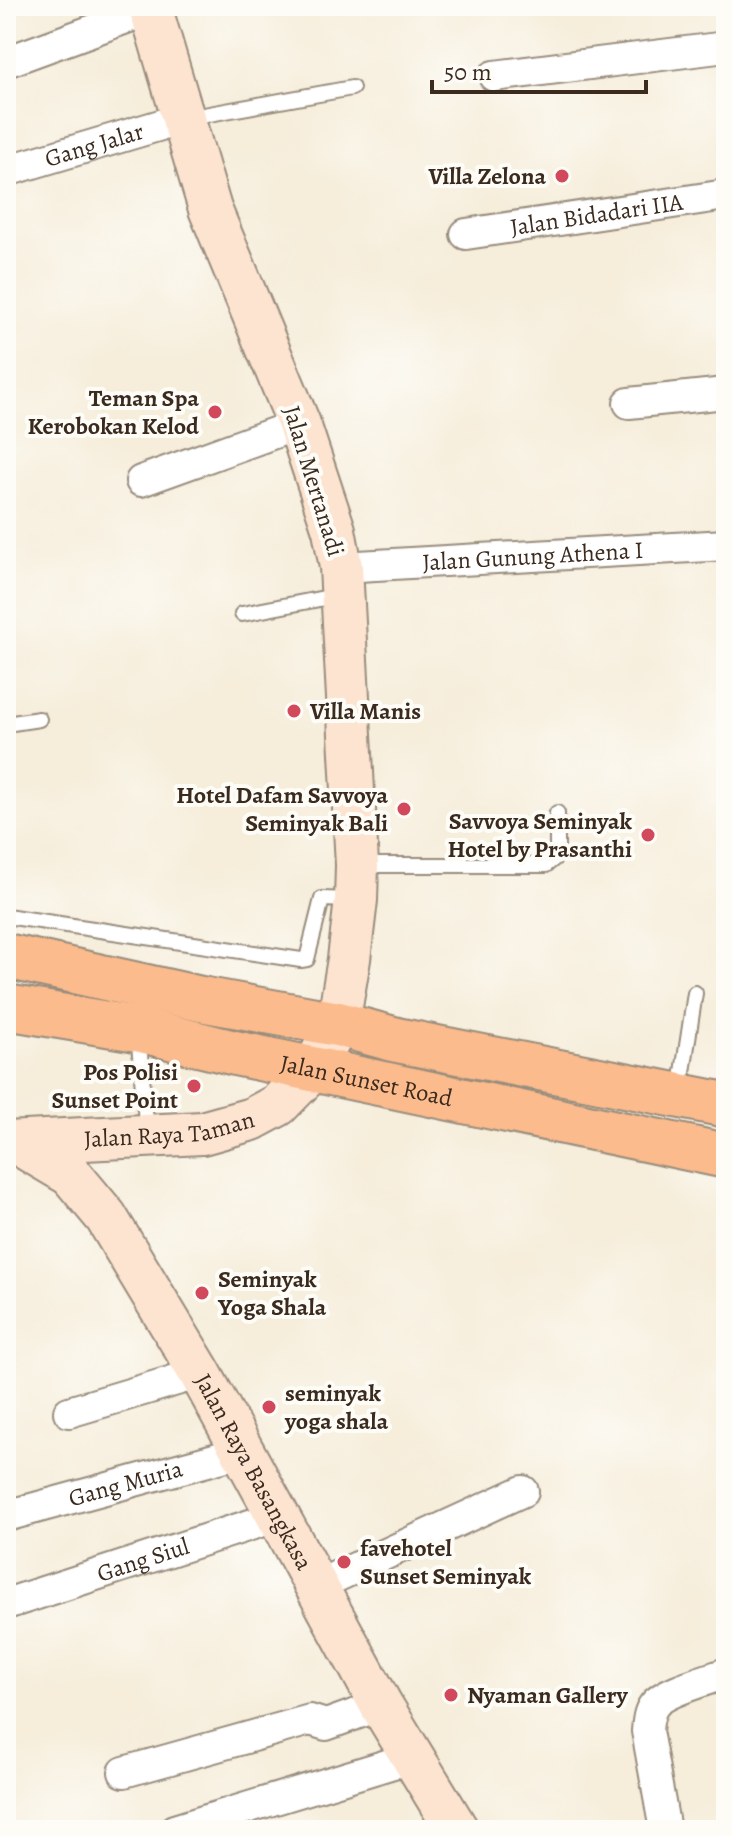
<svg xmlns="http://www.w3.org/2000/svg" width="732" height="1836" font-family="Alegreya,serif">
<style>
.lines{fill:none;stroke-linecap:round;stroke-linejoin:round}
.lane-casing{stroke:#988c7c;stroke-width:18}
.street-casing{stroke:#988c7c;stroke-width:34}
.secondary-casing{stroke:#988c7c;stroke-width:46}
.highway-casing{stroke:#988c7c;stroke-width:48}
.lane{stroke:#fff;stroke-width:14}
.street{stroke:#fff;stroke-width:30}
.secondary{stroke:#fde4d1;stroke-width:42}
.highway{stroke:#fbbb8c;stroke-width:44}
.poi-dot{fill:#d1495b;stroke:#fdfcf7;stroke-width:3}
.labels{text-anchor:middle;stroke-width:8;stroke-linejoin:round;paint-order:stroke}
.street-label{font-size:24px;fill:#3b2a1e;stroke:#fdfcf7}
.poi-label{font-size:24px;font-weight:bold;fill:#3b2a1e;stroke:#fdfcf7;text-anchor:end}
</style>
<rect width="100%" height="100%" fill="#fdfcf7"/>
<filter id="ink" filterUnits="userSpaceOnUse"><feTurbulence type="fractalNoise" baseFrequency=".0125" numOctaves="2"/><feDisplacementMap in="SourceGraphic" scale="16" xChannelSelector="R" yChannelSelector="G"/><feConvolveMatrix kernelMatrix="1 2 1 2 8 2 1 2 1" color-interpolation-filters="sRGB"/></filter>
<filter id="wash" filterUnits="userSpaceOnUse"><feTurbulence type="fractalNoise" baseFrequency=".006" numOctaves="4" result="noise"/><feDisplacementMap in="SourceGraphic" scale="32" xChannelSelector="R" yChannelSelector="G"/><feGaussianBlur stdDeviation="1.8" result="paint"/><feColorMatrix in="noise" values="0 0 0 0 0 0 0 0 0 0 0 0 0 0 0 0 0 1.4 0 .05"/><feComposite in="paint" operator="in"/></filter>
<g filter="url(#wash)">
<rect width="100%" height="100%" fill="#f6edda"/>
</g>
<g filter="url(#ink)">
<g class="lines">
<defs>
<path id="lane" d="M187,118L352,88
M242,614L340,595
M6,724L39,719
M361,865H546L557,856V813
M6,916L301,960L307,959L322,899L351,900
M138,1033L147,1132
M680,1092L695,993"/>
<g id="street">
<path d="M6,62L151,9"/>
<path d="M494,76L726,47"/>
<path id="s1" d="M6,171L181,119"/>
<path id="s2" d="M466,234L726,195"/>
<path d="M629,403L726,393"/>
<path d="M141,481L299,424"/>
<path id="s3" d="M341,567L726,545"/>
<path d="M69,1412L200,1373"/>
<path id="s4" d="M6,1516L244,1451"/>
<path d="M316,1586L523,1491"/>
<path id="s5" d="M6,1604L278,1516"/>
<path d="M124,1772L310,1720L326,1725L381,1705"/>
<path d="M174,1830L413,1757"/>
<path d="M665,1830L647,1731C648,1722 648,1713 654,1705C664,1691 708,1680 726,1673"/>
</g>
<g id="secondary">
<path id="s6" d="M6,1143L202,1133L252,1119L278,1105L314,1068L338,1024L349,959L356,900L357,865L341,567L334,530L299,424L210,209L150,6"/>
<path id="s7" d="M17,1143L71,1175L106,1217L200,1373L381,1705L457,1830"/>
</g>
<g id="highway">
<path d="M6,956L201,999L338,1024L397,1040L726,1105"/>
<path id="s8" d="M6,1007L137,1029L235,1053L726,1156"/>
</g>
</defs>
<use href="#lane" class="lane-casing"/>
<use href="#street" class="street-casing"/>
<use href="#secondary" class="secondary-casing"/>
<use href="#highway" class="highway-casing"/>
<use href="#lane" class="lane"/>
<use href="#street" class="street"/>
<use href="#secondary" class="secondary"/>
<use href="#highway" class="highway"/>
</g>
</g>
<g class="poi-dot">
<circle cx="562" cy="176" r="8"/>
<circle cx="215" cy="412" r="8"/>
<circle cx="294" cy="711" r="8"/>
<circle cx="404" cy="809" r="8"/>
<circle cx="648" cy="835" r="8"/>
<circle cx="194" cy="1086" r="8"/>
<circle cx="202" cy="1293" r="8"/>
<circle cx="269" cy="1407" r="8"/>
<circle cx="344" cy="1562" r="8"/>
<circle cx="451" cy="1695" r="8"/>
</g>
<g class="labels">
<g class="street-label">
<text dy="8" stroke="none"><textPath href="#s1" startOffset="92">Gang Jalar</textPath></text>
<text dy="8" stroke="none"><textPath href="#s2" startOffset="132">Jalan Bidadari IIA</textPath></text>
<text transform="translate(314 481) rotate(73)" y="8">Jalan Mertanadi</text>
<text dy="8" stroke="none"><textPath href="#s3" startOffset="192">Jalan Gunung Athena I</textPath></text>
<text dy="8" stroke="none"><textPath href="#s8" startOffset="368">Jalan Sunset Road</textPath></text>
<text dy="8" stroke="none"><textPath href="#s6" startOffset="164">Jalan Raya Taman</textPath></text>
<text dy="8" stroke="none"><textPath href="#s7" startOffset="412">Jalan Raya Basangkasa</textPath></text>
<text dy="8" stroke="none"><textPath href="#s4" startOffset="124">Gang Muria</textPath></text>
<text dy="8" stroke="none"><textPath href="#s5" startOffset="144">Gang Siul</textPath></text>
</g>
<g class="poi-label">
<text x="546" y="184">Villa Zelona</text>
<text x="199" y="406">Teman Spa<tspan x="199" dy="28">Kerobokan Kelod</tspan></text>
<text x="310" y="719" text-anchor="start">Villa Manis</text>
<text x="388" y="803">Hotel Dafam Savvoya<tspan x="388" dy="28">Seminyak Bali</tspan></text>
<text x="632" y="829">Savvoya Seminyak<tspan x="632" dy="28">Hotel by Prasanthi</tspan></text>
<text x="178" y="1080">Pos Polisi<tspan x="178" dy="28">Sunset Point</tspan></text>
<text x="218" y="1287" text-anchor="start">Seminyak<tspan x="218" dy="28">Yoga Shala</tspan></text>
<text x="285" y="1401" text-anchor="start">seminyak<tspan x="285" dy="28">yoga shala</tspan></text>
<text x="360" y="1556" text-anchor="start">favehotel<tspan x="360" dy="28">Sunset Seminyak</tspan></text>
<text x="467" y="1703" text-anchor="start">Nyaman Gallery</text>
</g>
</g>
<rect width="732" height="1836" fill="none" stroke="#fdfcf7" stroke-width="32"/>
<path d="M432 80v12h214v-12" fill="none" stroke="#3b2a1e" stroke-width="4"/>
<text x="444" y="80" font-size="24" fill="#3b2a1e" stroke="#fdfcf7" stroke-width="6" paint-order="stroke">50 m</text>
</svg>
